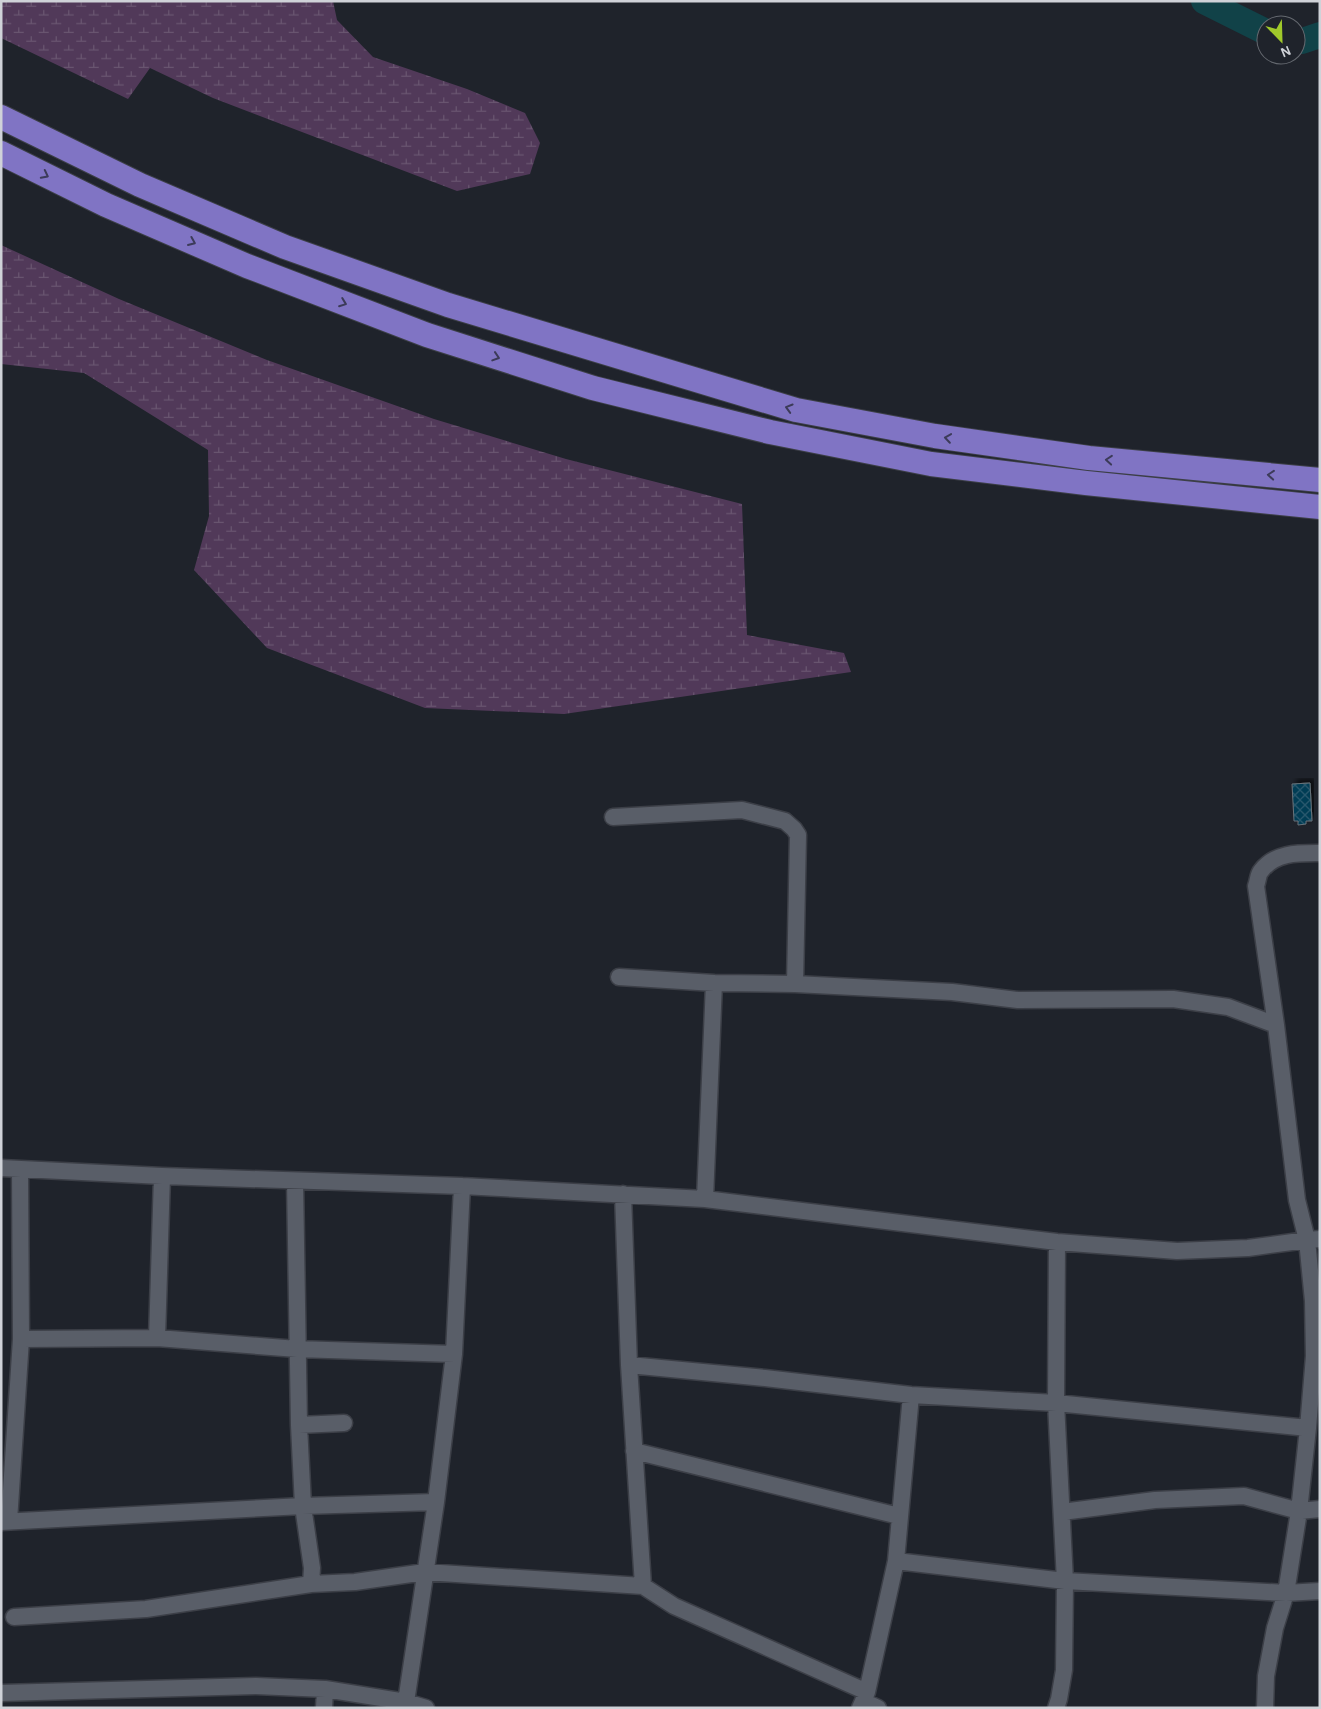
<svg xmlns="http://www.w3.org/2000/svg" width="1321" height="1709" font-family="'Alegreya Sans',sans-serif">
<style>
.wetland{fill:url(#wetland-marsh)}
.lines{fill:none;stroke-linecap:round;stroke-linejoin:round}
.river{stroke:#114248;stroke-width:26}
.building{fill:url(#building-cross-hatch);stroke:#68737a;filter:url(#shadow)}
.minor-casing{stroke:#3c3f47;stroke-width:19}
.highway-casing{stroke:#3c3f47;stroke-width:26}
.minor{stroke:#595e68;stroke-width:16}
.highway{stroke:#8074c4;stroke-width:24}
.oneway{stroke:#3c3b59}
</style>
<defs>
<pattern id="wetland-marsh" width="20" height="14" patternUnits="userSpaceOnUse" patternTransform="scale(1.25)"><rect width="20" height="14" fill="#513959"/><path d="M1 5h8M5 5V1M11 12h8M15 12V8" fill="none" stroke="#695570"/></pattern>
<pattern id="building-cross-hatch" width="8" height="8" patternUnits="userSpaceOnUse" patternTransform="scale(1.25)"><rect width="8" height="8" fill="#033d55"/><path d="M0 0l8 8M0 8l8-8" fill="none" stroke="#27586d"/></pattern>
<filter id="shadow"><feDropShadow dx="4.5" dy="-4.5" stdDeviation="2.5" flood-color="#0009"/></filter>
</defs>
<rect width="100%" height="100%" fill="#1f232b"/>
<path class="wetland" d="M1,1H333L337,20L373,57L467,89L525,113L540,143L530,174L457,191L213,98L150,68L128,99L1,38Z
M1,245L119,299L267,360L434,419L566,459L742,504L747,635L844,653L851,672L564,714L425,708L267,648L194,570L209,516L208,450L84,373L1,364Z"/>
<g class="lines">
<path class="river" d="M1204,1L1266,32
M1296,39L1302,41L1320,35"/>
</g>
<path class="building" d="M1310,783L1312,821H1306V824L1298,825V821H1294L1292,784Z"/>
<g class="lines">
<defs>
<path id="minor" d="M613,817L742,810L785,821L794,829L798,835L795,984
M619,977L714,983
M1276,1025L1256,886C1258,881 1258,874 1261,871C1275,852 1299,853 1320,853
M1,1168L162,1176L462,1186L705,1199L714,983L795,984L952,992L1018,1000L1173,999L1228,1007L1276,1025L1297,1200L1307,1240L1313,1301L1314,1356L1308,1428L1299,1511L1286,1593L1275,1628L1266,1676L1265,1708
M295,1181L299,1425L303,1506L312,1568L311,1584
M623,1194L629,1365L643,1586
M705,1199L1057,1242L1177,1251L1248,1248L1307,1240L1320,1239
M157,1338L162,1176
M21,1339L157,1338L297,1349L454,1354L462,1186
M629,1365L765,1378L911,1395L1056,1403L1308,1428
M299,1425L344,1423
M634,1451L899,1516
M1062,1512L1155,1500L1244,1496L1299,1511L1320,1509
M9,1521L21,1339L20,1169
M1,1522L303,1506L436,1502
M896,1561L1065,1581L1286,1593L1320,1591
M14,1617L146,1609L311,1584L355,1582L425,1572L643,1586L674,1606L867,1692
M325,1689L406,1702L426,1708
M1,1693L256,1686L325,1689L324,1708
M863,1701L878,1708
M406,1702L436,1502L454,1354
M860,1708L867,1692L896,1561L911,1395
M1056,1708L1059,1699L1064,1670L1065,1581L1056,1403L1057,1242"/>
<path id="highway" d="M1,117L140,185L285,247L448,305L796,410L935,436L1089,458L1320,480
M1,153L106,205L247,266L427,335L593,388L770,432L931,464L1086,483L1320,507"/>
</defs>
<use href="#minor" class="minor-casing"/>
<use href="#highway" class="highway-casing"/>
<use href="#minor" class="minor"/>
<use href="#highway" class="highway"/>
</g>
<defs><path id="oneway-chevron" d="M-2-3.5L2.5 0L-2 3.5" fill="none" stroke-width="1.6" stroke-linecap="round" stroke-linejoin="round" transform="scale(1.25)"/></defs>
<g class="oneway">
<use href="#oneway-chevron" transform="translate(45 175) rotate(27)"/>
<use href="#oneway-chevron" transform="translate(192 242) rotate(23)"/>
<use href="#oneway-chevron" transform="translate(343 303) rotate(21)"/>
<use href="#oneway-chevron" transform="translate(496 357) rotate(18)"/>
<use href="#oneway-chevron" transform="translate(789 408) rotate(-164)"/>
<use href="#oneway-chevron" transform="translate(948 438) rotate(-172)"/>
<use href="#oneway-chevron" transform="translate(1109 460) rotate(-175)"/>
<use href="#oneway-chevron" transform="translate(1271 475) rotate(-175)"/>
</g>
<rect width="1321" height="1709" fill="none" stroke="#cfd2d8" stroke-width="5"/>
<g transform="translate(1281 40) rotate(157)"><circle r="24" fill="#1f232b" stroke="#656970"/>
<path d="M0-4L9 19L0 12L-9 19Z" fill="#a0c92b"/>
<text y="-8" font-size="14" font-weight="bold" text-anchor="middle" fill="#cfd2d8">N</text>
</g>
</svg>
